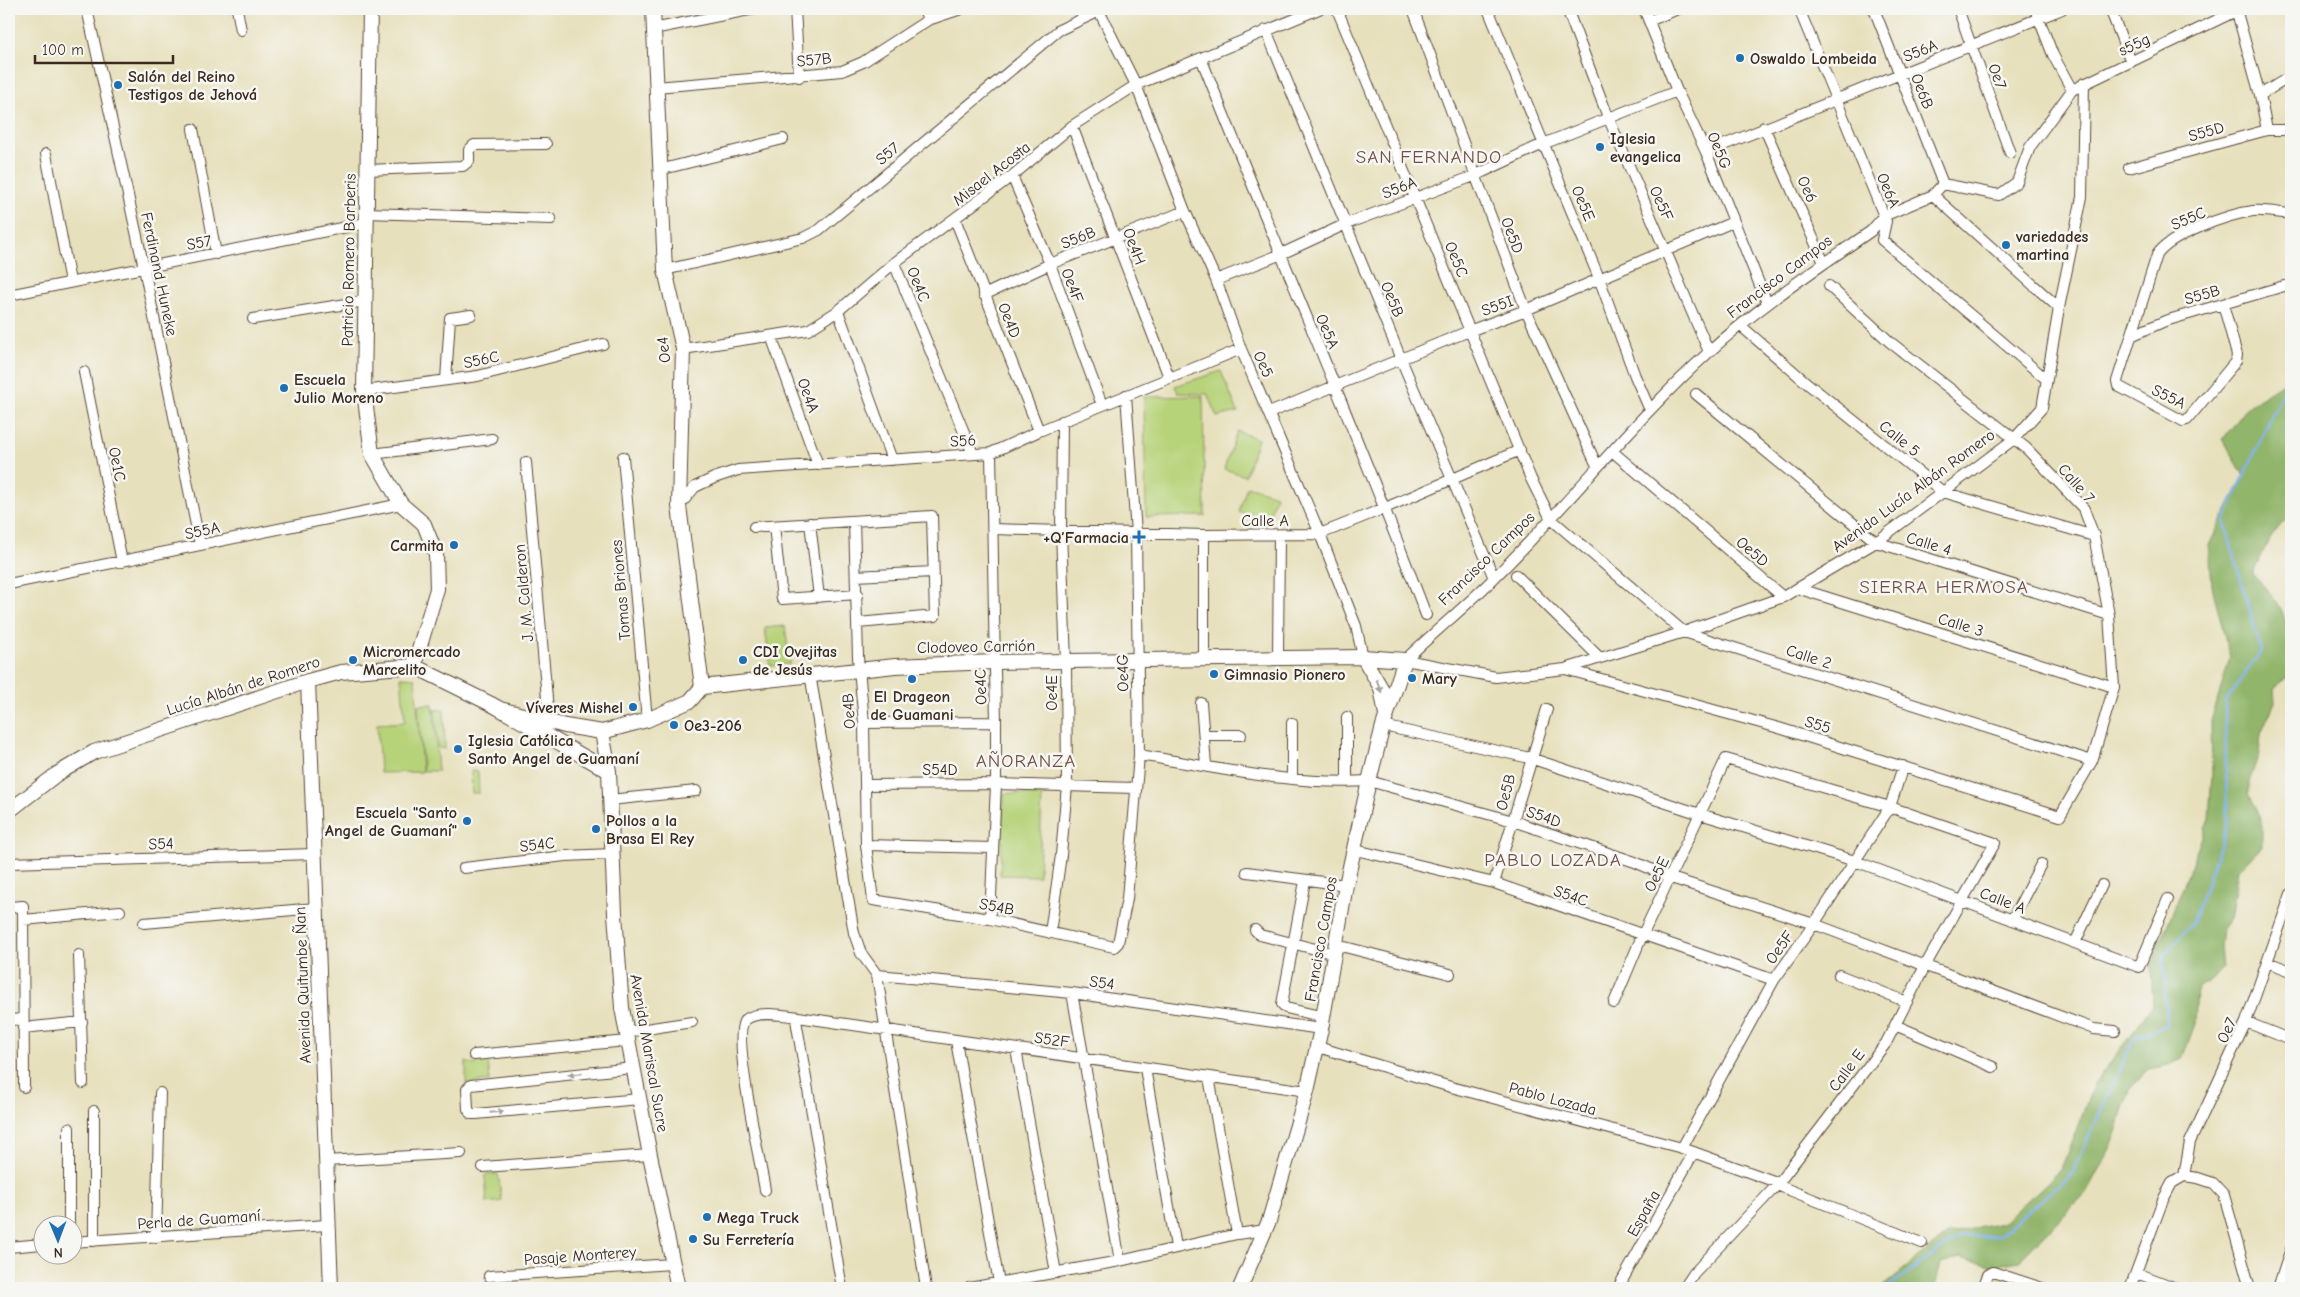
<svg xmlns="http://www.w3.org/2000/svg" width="2300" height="1297" font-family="'Comic Neue',sans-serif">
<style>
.green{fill:#b7d37a;stroke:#797e4c}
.forest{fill:#91b56a;stroke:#667044}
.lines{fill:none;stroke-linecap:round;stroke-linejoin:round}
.stream{stroke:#84b4ef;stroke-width:2.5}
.street-casing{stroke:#554536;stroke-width:12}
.secondary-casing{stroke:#554536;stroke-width:16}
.street{stroke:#fff;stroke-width:10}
.secondary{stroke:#fff;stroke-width:14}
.oneway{fill:#a79f9a}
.poi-dot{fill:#1f6fb2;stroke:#f6f6f2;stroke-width:2}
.labels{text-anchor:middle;stroke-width:5;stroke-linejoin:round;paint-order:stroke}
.street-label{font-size:16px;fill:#3b2a1e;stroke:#f6f6f2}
.poi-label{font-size:16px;font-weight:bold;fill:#3b2a1e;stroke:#f6f6f2;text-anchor:start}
.quarter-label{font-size:19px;letter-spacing:1px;fill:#735046;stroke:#f6f6f2}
</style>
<rect width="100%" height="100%" fill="#f6f6f2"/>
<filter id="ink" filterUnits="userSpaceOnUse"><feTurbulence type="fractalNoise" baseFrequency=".02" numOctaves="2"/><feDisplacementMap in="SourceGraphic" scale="10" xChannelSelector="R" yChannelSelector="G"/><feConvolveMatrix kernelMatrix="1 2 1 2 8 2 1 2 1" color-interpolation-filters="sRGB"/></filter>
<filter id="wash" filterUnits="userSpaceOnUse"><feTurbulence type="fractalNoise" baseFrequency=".0096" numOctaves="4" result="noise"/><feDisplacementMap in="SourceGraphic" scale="20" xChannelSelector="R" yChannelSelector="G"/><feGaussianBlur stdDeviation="1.12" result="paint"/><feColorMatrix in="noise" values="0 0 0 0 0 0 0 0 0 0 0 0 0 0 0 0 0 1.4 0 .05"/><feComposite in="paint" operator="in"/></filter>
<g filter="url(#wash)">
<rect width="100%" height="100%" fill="#e7e0bc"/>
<path class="green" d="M1221,371L1238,412L1217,417L1207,394L1178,393L1175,386Z
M1203,396L1205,516L1146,517L1144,397Z
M1237,431L1258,439L1245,476L1224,469Z
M1247,486L1276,495L1268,521L1239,512Z
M785,626L790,664L770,666L765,628Z
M401,677L415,678L422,772L380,773L377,724L405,722Z
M433,704L438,771H423L418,705Z
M444,709L445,749L438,748L435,710Z
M471,771H478L479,793H472Z
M1004,793L1042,795L1039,876L1000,875Z
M480,1061H488L490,1081L466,1084V1062L475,1065Z
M498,1174L502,1201L487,1203L485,1175Z"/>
<path class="forest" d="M2291,378V515C2272,531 2263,551 2253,574C2261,585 2274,595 2280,607C2291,629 2289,653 2288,677L2274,688L2275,702L2261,734L2259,754L2249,782V794L2258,811L2262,827V847L2238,869L2230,919L2222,930L2220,946L2222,969L2208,982L2197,987L2195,1024L2182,1059L2169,1065L2149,1069L2130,1089L2113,1143L2086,1193L2019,1261L1993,1266L1961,1257L1941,1263L1936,1283L1932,1288H1881L1947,1234L2002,1223L2061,1169L2094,1084L2153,1005L2151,964L2182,890L2209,818L2212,774L2211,721L2230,657L2212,586L2209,545L2244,476L2223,439L2250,404Z"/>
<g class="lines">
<path class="stream" d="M1886,1288L1959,1237L1998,1236L2072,1174L2134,1038L2167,1025L2163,955L2193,923L2227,826L2225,702L2261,651L2224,520L2282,393L2291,384"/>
</g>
</g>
<g filter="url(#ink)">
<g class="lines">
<defs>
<path id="street" d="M87,9L144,268L200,545
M237,9L241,30
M795,9L799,77
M924,9L928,20
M1337,9L1531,479L1551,519L1684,632L2092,761
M1413,9L1526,310L1597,466
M1488,9L1599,278L1635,376L1650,410
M1567,9L1608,117L1709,352
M1644,9L1677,91L1706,152L1767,303
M1799,9L1884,216L1886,221L1882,240L2046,379
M1874,9L1943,184
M1958,9L2010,153
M2035,9L2053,55L2072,90
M2110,9L2131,62
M2236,9L2260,95L2267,130
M1099,11L1136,85L1185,211L1216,280L1241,349L1320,534L1356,626L1363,657
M1649,21L1678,9
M653,29L754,9
M1266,30L1401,359L1494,578
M1201,58C1275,244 1355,428 1426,615
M656,87L842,71L863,62L928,20L961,9
M2260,95L2291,76
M1072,126L1169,377
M1764,127L1824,263
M193,129L216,254
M1706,152L2062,9
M46,154L70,282
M2129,168L2267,130H2291
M367,170L463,166L469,161V150L474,145L546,144
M659,170L783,139
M1012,176L1050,264L1102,405
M1933,195L2059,308
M366,213L551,219
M955,219L1039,431
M894,263L973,454
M665,270L803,238L819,230L1059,30L1104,9
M1216,280L1279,255L1346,224L1474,176L1543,144L1677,91
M9,295L366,223
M984,295L1050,264L1185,211
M2223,304L2237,355L2236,361L2187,420L2183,421L2118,386L2117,381L2157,255C2170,235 2229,214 2253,211C2265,210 2279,213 2291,214
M838,311L892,460
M253,319L365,301
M1741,326L1808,384L1943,492L2094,536
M771,336L818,465
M2131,336L2165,321L2284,286
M683,349L808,330L838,311L894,263L1012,176L1072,126L1136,85L1319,9
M84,372L122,562
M446,380L450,318L471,315
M364,391L478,376L603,344
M1696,394L1876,542L2109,615
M1269,413L1469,331L1526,310L1733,222
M1612,451L1783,597
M372,454L492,439
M623,457L647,720
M526,462L549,721
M679,506L695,487L714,478L738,470L991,453L1039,431L1241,349
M854,521L858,657L864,723L866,845L873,900L990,919L1114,947L1118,943L1127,899L1139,755L1136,533L1126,395
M810,523L819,597
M774,526L782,599L858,594
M754,527L932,516L935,616L858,623
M993,529L1204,535L1320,534L1385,508L1520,450
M1516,575L1600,658
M856,576L933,572
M9,584L401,504
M1800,589L2114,687
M1278,658L1279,535
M1204,659V535
M1405,660C1435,631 1468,605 1497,575C1570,503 1632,422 1708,353C1758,307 1815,270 1871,231L1884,216L1933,195L1943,184L1999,195L2017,182L2030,147L2072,90L2240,9
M1405,660L1496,677L1565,669L1684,632L1783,597L1876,542L2014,439L2042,408L2059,308L2082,197L2084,83
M1565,669L1779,728L2060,816L2092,761L2114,687L2109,615L2094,536L2084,509L2026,448L1890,342L1829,286
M810,674L854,933L861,953L877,975L926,1288
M1201,703L1206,765
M864,723L996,722
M1292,723V779
M1383,726L1530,758L1700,814L1855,861L2139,967L2168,899
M1204,735H1241
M1139,755C1214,767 1292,786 1369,781L1513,821L1635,862L1671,878L1814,924L2094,1029L2115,1031
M1347,782V717
M865,785L996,784L1135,788
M610,800L696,791
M866,845L993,848
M1356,850L1494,883L1774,980
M9,863L314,854
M464,868L565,856L613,854
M1247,872L1346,885
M1305,881L1282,1004L1286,1008L1324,1017
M1494,883L1547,709
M9,907L23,906L24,1087
M990,919L996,784V722L991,453
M23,920L120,911
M2012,920L2041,864
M144,923L316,908
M1255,930L1260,935L1335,954
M1050,933L1061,855L1067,785L1066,662L1061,532L1062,421
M2075,943L2102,885
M1337,945L1450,974
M79,955L83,1083
M2267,962L2291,971
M877,975L1072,993L1321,1029
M1839,975L1907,1002
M1072,993L1120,1261
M1614,1003L1642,936L1726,759L1890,807L1995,843L1925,966L1886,1043L1777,1185L1694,1273L1684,1288
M9,1020L23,1019
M2246,1022L2291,1040
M1895,1025L1993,1067
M23,1028L82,1022
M626,1032L692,1022
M956,1041L999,1283
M1318,1047L1451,1087L1682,1148L1779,1183
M1016,1049L1056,1273
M474,1055L627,1041
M633,1068L471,1085L467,1089L468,1109L471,1114H476L639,1099
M1145,1068L1176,1247
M1209,1077L1237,1234
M1682,1148L1774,980L1814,924L1890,807L1903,766
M326,1161L461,1153
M483,1167L650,1155
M2184,1176L2190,1142L2246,1022L2291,894
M1777,1185L1922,1243
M765,1190C761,1164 731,1034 745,1020C756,1010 784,1015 798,1017
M69,1224V1128
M156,1237L160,1093
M94,1241V1111
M72,1242L327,1225
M9,1247L42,1244
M2137,1273L2176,1288
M489,1276L672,1264
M842,1288L796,1020L798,1017L1307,1091
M969,1288L1120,1261L1237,1234L1266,1230
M1618,1288L1694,1152
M1983,1288L1988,1275L1993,1272L2042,1288
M2130,1288L2163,1200L2172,1183L2184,1176L2198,1178L2213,1183L2224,1195L2250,1288
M2278,1288L2291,1249"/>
<path id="secondary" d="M370,9L364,391L372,454L401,504L424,524L436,554L437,589L414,666
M653,9L665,270L683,349L679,506L702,687
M1363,657L1381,688L1386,715
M308,681L331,1288
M500,709L565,726L602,732L647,720L690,701L702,687L895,666L994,662L1363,657L1405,660L1383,726L1369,781L1346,885L1321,1029L1307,1091L1269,1221L1240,1288
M602,732L609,771L615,914L622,1008L650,1155L678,1288
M9,811L57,774L94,752L308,681L341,672L414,666L493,705L609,771"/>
</defs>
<use href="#street" class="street-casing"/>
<use href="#secondary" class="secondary-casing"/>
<use href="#street" class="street"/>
<use href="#secondary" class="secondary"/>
</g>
<defs><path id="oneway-solid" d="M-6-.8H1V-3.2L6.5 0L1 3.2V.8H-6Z" transform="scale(1.25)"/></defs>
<g class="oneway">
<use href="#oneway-solid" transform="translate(1379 686) rotate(69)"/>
<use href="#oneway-solid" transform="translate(575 1074) rotate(174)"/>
<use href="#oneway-solid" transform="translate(497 1112) rotate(-5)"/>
</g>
</g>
<g class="poi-dot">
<circle cx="1740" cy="58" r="5"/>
<circle cx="118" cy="85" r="5"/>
<circle cx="1600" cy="147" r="5"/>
<circle cx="2006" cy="245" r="5"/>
<circle cx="284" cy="388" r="5"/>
<path d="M1136.5 529.5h5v5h5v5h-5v5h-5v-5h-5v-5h5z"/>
<circle cx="454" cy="545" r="5"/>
<circle cx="353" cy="660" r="5"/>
<circle cx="743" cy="660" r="5"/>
<circle cx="1214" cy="674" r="5"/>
<circle cx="1412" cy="678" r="5"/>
<circle cx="912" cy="679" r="5"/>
<circle cx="633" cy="707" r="5"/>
<circle cx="674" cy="725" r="5"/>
<circle cx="458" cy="749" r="5"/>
<circle cx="467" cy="821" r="5"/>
<circle cx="596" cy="829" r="5"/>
<circle cx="707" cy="1217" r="5"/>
<circle cx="693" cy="1239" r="5"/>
</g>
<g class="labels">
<g class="street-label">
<text transform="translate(2134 44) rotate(-25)" y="6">s55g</text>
<text transform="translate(1920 50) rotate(-22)" y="6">S56A</text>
<text transform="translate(814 59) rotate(-6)" y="6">S57B</text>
<text transform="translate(1998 76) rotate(70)" y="6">Oe7</text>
<text transform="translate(1923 91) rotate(69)" y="6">Oe6B</text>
<text transform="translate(2206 131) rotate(-16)" y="6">S55D</text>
<text transform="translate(1720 150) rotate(67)" y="6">Oe5G</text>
<text transform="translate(887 153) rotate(-40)" y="6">S57</text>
<text transform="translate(991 173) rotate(-38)" y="6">Misael Acosta</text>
<text transform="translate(1399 187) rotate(-21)" y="6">S56A</text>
<text transform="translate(1808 189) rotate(66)" y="6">Oe6</text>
<text transform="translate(1889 190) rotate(67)" y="6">Oe6A</text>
<text transform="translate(1584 203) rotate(67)" y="6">Oe5E</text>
<text transform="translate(1662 203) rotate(66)" y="6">Oe5F</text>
<text transform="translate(2188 218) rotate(-23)" y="6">S55C</text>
<text transform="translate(1513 235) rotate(69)" y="6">Oe5D</text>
<text transform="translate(1078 237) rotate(-22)" y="6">S56B</text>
<text transform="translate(199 242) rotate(-11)" y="6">S57</text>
<text transform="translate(1135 246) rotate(69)" y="6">Oe4H</text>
<text transform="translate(1457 259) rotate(68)" y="6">Oe5C</text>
<text transform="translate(348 260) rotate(-89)" y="6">Patricio Romero Barberis</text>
<text transform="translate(160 274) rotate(78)" y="6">Ferdinand Huneke</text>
<text transform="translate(1779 276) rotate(-37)" y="6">Francisco Campos</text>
<text transform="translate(919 284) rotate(68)" y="6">Oe4C</text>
<text transform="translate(1073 285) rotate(69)" y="6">Oe4F</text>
<text transform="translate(2202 294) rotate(-16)" y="6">S55B</text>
<text transform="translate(1393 299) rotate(68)" y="6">Oe5B</text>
<text transform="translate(1497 305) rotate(-20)" y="6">S55I</text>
<text transform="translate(1010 320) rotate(68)" y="6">Oe4D</text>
<text transform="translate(1328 331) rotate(67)" y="6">Oe5A</text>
<text transform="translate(663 350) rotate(-97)" y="6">Oe4</text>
<text transform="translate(481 359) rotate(-12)" y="6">S56C</text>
<text transform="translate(1264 364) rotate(66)" y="6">Oe5</text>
<text transform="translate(809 395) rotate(70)" y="6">Oe4A</text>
<text transform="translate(2169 396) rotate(26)" y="6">S55A</text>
<text transform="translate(1900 438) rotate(39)" y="6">Calle 5</text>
<text transform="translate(963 440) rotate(-3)" y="6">S56</text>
<text transform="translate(118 464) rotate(79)" y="6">Oe1C</text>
<text transform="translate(2077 483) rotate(49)" y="6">Calle 7</text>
<text transform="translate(1913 490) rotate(-36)" y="6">Avenida Lucía Albán Romero</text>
<text x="1265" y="526">Calle A</text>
<text transform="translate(202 530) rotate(-12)" y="6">S55A</text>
<text transform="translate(1929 543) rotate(17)" y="6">Calle 4</text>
<text transform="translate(1753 551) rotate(40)" y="6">Oe5D</text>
<text transform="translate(1486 558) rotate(-44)" y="6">Francisco Campos</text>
<text transform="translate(620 590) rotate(-95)" y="6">Tomas Briones</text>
<text transform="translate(523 593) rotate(-95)" y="6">J. M. Calderon</text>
<text transform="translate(1961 624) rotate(17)" y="6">Calle 3</text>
<text transform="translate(976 646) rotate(-1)" y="6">Clodoveo Carrión</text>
<text transform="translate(1809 656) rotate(18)" y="6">Calle 2</text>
<text transform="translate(1122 673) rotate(-91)" y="6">Oe4G</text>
<text transform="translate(243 685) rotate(-18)" y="6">Lucía Albán de Romero</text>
<text transform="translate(980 687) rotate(-92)" y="6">Oe4C</text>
<text transform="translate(1051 693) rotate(-90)" y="6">Oe4E</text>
<text transform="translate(848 711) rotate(-93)" y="6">Oe4B</text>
<text transform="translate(1818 724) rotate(17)" y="6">S55</text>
<text x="940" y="775">S54D</text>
<text transform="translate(1505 792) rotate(-75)" y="6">Oe5B</text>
<text transform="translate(1544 816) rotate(19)" y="6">S54D</text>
<text transform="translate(161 843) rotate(-2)" y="6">S54</text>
<text transform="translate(537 844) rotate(-7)" y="6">S54C</text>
<text transform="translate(1656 874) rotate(-64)" y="6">Oe5E</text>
<text transform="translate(1571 895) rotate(19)" y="6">S54C</text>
<text transform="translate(2003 900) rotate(21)" y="6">Calle A</text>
<text transform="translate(997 906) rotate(11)" y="6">S54B</text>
<text transform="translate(1320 939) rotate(-80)" y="6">Francisco Campos</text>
<text transform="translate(1779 947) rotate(-54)" y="6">Oe5F</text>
<text transform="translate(1102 982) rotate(8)" y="6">S54</text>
<text transform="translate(302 985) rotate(-92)" y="6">Avenida Quitumbe Ñan</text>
<text transform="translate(2226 1030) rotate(-66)" y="6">Oe7</text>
<text transform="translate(1052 1039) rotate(8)" y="6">S52F</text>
<text transform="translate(650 1053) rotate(80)" y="6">Avenida Mariscal Sucre</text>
<text transform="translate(1846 1070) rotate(-53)" y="6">Calle E</text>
<text transform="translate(1553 1098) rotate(15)" y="6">Pablo Lozada</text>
<text transform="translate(1643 1213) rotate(-61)" y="6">España</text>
<text transform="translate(199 1219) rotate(-4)" y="6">Perla de Guamaní</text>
<text transform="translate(580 1255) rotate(-4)" y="6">Pasaje Monterey</text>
</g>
<g class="poi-label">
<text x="1750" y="64">Oswaldo Lombeida</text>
<text x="128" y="82">Salón del Reino<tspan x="128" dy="18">Testigos de Jehová</tspan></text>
<text x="1610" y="144">Iglesia<tspan x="1610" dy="18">evangelica</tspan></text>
<text x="2016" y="242">variedades<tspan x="2016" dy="18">martina</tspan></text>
<text x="294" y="385">Escuela<tspan x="294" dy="18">Julio Moreno</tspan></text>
<text x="1129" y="543" text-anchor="end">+Q’Farmacia</text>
<text x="444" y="551" text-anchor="end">Carmita</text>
<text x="363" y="657">Micromercado<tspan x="363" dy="18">Marcelito</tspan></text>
<text x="753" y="657">CDI Ovejitas<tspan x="753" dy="18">de Jesús</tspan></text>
<text x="1224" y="680">Gimnasio Pionero</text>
<text x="1422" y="684">Mary</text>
<text x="912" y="702" text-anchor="middle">El Drageon<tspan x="912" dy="18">de Guamani</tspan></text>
<text x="623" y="713" text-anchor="end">Víveres Mishel</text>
<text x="684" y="731">Oe3-206</text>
<text x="468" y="746">Iglesia Católica<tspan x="468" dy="18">Santo Angel de Guamaní</tspan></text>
<text x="457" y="818" text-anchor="end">Escuela "Santo<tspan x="457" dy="18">Angel de Guamaní"</tspan></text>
<text x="606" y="826">Pollos a la<tspan x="606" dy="18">Brasa El Rey</tspan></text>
<text x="717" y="1223">Mega Truck</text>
<text x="703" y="1245">Su Ferretería</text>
</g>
<g class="quarter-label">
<text x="1429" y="163">SAN FERNANDO</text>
<text x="1944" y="593">SIERRA HERMOSA</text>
<text x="1026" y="767">AÑORANZA</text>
<text x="1553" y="866">PABLO LOZADA</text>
</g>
</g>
<rect width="2300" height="1297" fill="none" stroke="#f6f6f2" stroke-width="30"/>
<g transform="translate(58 1240) rotate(179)"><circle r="24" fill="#f6f6f2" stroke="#aba49d"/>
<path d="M0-4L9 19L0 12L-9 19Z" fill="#1f6fb2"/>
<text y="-8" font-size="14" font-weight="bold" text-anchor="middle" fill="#3b2a1e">N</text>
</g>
<path d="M35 55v8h138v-8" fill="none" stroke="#3b2a1e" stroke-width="2.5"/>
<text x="42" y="55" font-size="15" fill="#3b2a1e" stroke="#f6f6f2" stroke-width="4" paint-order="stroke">100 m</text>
</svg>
